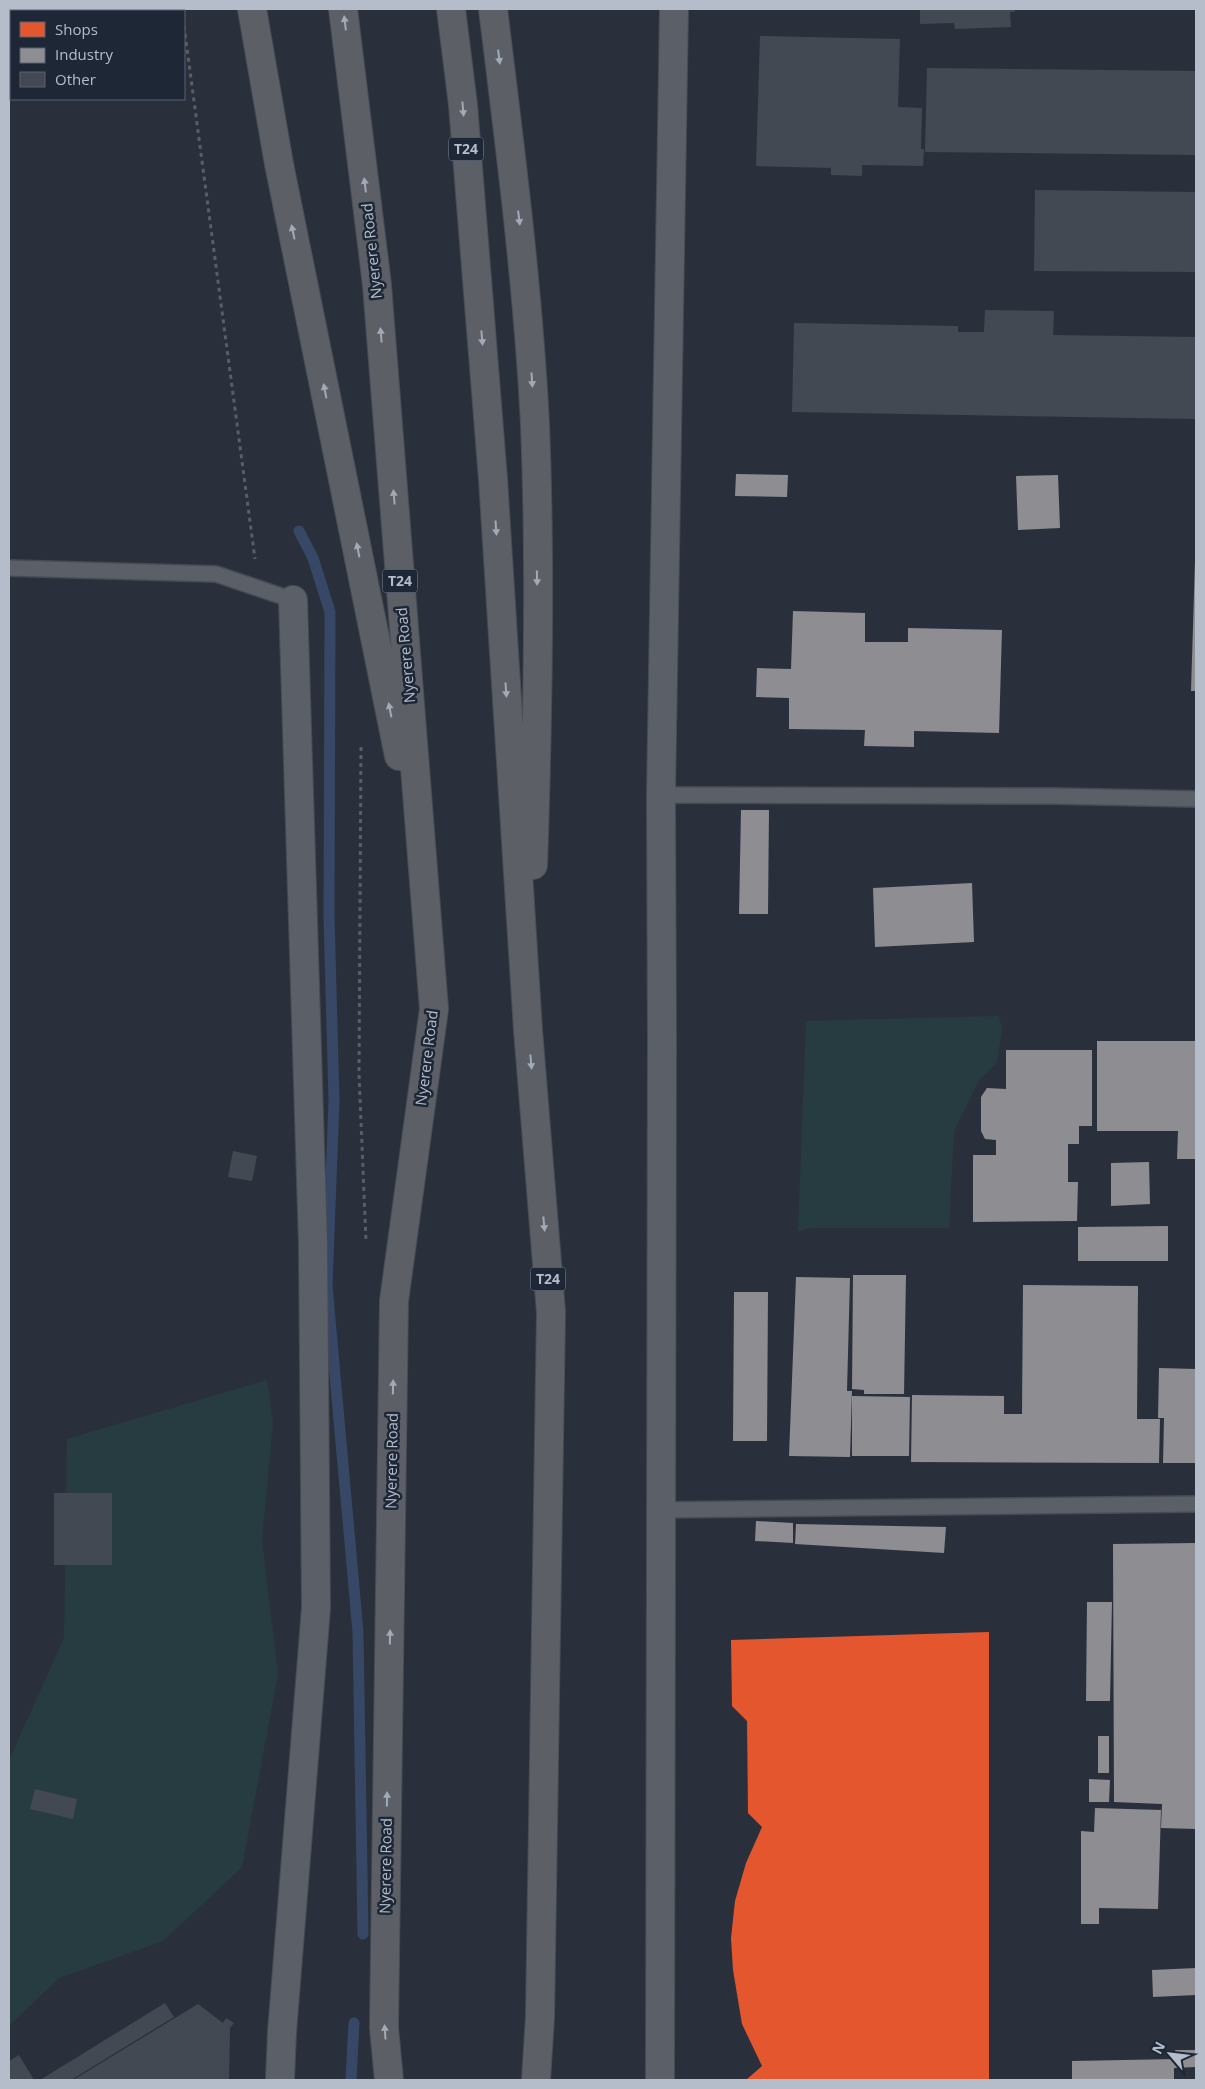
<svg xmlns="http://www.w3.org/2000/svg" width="1205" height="2089" font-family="'Open Sans',sans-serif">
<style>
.green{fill:#273c41}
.shops{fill:#e4572e}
.industry{fill:#8d8d92}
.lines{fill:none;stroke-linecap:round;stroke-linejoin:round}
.stream{stroke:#364865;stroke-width:11}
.building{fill:#434952}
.service-casing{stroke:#474b53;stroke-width:18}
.minor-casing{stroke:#474b53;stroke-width:30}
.trunk-casing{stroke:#474d56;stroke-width:30}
.path{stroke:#585f65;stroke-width:3;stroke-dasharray:4 4;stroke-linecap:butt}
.service{stroke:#5b6068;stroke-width:15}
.minor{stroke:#5b6068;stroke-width:28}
.trunk{stroke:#5c6066;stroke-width:28}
.oneway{fill:#a3aab7}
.labels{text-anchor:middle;stroke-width:5;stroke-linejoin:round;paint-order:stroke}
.shield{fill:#1d2736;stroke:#87909e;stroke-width:1}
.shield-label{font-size:14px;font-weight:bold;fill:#b5bdcb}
.street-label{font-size:15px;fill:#b5bdcb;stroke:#1d2736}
</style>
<rect width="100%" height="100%" fill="#2a303b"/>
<path class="green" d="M999,1016L1002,1029L997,1062L978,1082L954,1131L949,1228H811L798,1231L806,1021Z
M267,1380L273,1423L262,1540L278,1674L242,1867L163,1941L59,1978L9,2026V1760L64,1638L67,1439Z"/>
<path class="shops" d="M989,1632V2080H746L762,2066L742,2024L733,1970L731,1938L735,1901L746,1863L762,1827L748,1813L747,1721L732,1706L731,1640Z"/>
<path class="industry" d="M736,474L788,475L787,497L735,496Z
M1058,475L1060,528L1018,530L1016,476Z
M1195,560L1196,691H1191Z
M793,611L865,613V642H908V628L1002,630L999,733L914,731V747L864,746L865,730L789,729V698L756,697L757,668L791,669Z
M741,810H769L768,914H739Z
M972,883L974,942L875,947L873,888Z
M1097,1041H1196V1159H1177L1178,1131H1097Z
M1006,1050H1092V1126H1079V1144H1068V1182H1078L1077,1221L973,1222V1155H996V1140L985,1139L981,1131V1097L987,1088L1006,1089Z
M1149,1162L1150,1204L1111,1206V1163Z
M1168,1226V1261H1078V1227Z
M853,1275H906L904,1394H864V1390L852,1389Z
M796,1277L850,1278L847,1391H852L850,1457L789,1456Z
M1023,1285L1138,1286L1137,1419H1160L1159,1463L911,1462L912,1395L1004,1396V1414H1022Z
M734,1292H768L767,1441H733Z
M1159,1368L1196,1369V1463H1163L1164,1418H1158Z
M852,1396L910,1397L909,1456H852Z
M756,1521L793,1523V1543L755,1541Z
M796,1524L946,1527L944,1553L795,1544Z
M1196,1543V1829L1161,1828L1162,1804L1114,1802L1113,1544Z
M1087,1602H1112L1110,1701H1086Z
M1098,1736H1109V1773H1098Z
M1089,1779L1110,1780L1109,1802H1089Z
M1095,1808L1161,1810L1158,1909L1099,1908V1924H1081V1831L1094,1832Z
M1196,1968V1995L1153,1997L1152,1970Z
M1175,2050H1196V2067L1174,2068V2080H1072V2061L1176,2059Z"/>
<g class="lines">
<path class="stream" d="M299,531L313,558L330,612L329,916L334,1101L327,1286L358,1632L363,1934
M351,2080L354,2023"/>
</g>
<path class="building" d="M920,9H1014L1015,12H1010L1011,27L955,29L954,23L920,24Z
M760,36L900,39L898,107L922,108L921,149H924L923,166L862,165V176L831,175V168L756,166Z
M927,68L1196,71V155L925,152Z
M1035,190L1196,192V272L1034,271Z
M985,310L1054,311L1053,335L1196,337V419L792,412L794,323L958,326V332H984Z
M233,1151L257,1156L252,1181L228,1177Z
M54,1493H112V1565H54Z
M35,1789L77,1799L73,1819L30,1809Z
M165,2003L174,2017L71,2080H40Z
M198,2004L223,2023L226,2018L234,2023L230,2028L229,2080H73Z
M19,2055L34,2080H9V2061Z"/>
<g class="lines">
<defs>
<path id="service" d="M9,568L216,574L293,600
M661,795L1054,796L1196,799
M661,1510L1196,1504"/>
<path id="minor" d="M280,2080L282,2032L316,1608L313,1244L293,600
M660,2080L662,1037L661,795L674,9"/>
<path id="trunk" d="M252,9L279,164L399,756
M343,9L377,285L434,1009L394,1301L384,2028L389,2080
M451,9L463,105L493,479L528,1030L551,1312L540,2017L536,2080
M493,9C510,147 528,286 535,425C541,571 538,719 533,865"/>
</defs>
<use href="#service" class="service-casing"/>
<use href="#minor" class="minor-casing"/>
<use href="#trunk" class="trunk-casing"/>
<path class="path" d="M180,9L181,11
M184,26L255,559
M361,747L359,1074L366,1241"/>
<use href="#service" class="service"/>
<use href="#minor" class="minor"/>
<use href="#trunk" class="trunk"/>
</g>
<defs><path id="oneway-solid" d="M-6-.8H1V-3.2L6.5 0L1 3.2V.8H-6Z" transform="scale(1.25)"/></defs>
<g class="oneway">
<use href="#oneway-solid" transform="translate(345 23) rotate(-97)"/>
<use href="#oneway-solid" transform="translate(499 57) rotate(83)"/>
<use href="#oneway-solid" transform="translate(463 109) rotate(85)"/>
<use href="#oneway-solid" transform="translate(365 185) rotate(-97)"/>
<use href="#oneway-solid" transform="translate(519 218) rotate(83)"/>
<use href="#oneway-solid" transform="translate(293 232) rotate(-102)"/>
<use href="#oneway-solid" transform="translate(381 335) rotate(-95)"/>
<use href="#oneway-solid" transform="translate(482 338) rotate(85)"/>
<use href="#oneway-solid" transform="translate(532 380) rotate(86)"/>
<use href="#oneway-solid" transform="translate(325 391) rotate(-101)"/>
<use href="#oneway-solid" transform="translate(394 497) rotate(-95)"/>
<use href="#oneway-solid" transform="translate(496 528) rotate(86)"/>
<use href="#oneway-solid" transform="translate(358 550) rotate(-101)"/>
<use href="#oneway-solid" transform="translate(537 578) rotate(89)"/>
<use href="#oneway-solid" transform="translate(506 690) rotate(86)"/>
<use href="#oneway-solid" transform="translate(390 710) rotate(-101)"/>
<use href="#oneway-solid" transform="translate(531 1062) rotate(85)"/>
<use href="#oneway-solid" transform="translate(544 1224) rotate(85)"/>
<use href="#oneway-solid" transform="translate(393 1387) rotate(-89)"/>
<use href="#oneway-solid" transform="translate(390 1637) rotate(-89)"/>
<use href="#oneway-solid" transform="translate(387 1799) rotate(-89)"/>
<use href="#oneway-solid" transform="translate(385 2032) rotate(-94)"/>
</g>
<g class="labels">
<g class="shield">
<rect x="448.5" y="137.5" width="35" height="23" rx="4"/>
<rect x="382.5" y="569.5" width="35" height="23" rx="4"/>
<rect x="530.5" y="1267.5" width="35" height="23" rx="4"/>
</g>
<g class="shield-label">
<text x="466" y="154">T24</text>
<text x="400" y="586">T24</text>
<text x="548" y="1284">T24</text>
</g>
<g class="street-label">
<text transform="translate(372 251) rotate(-96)" y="5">Nyerere Road</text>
<text transform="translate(406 655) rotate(-95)" y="5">Nyerere Road</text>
<text transform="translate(427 1058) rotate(-83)" y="5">Nyerere Road</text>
<text transform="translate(392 1461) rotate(-89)" y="5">Nyerere Road</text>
<text transform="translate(386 1866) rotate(-89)" y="5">Nyerere Road</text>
</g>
</g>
<rect width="1205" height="2089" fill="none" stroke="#b5bdcb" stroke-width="20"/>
<rect x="10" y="10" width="175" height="90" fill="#1d2736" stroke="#5a6372"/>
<rect x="20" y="22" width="25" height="15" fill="#e4572e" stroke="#5a6372"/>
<text x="55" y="35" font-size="15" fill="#b5bdcb">Shops</text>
<rect x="20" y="48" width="25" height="15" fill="#8d8d92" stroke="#5a6372"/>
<text x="55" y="60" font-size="15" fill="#b5bdcb">Industry</text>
<rect x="20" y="72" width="25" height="15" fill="#434952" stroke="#5a6372"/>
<text x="55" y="85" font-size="15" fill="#b5bdcb">Other</text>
<g transform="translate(1170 2054) rotate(298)" stroke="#1d2736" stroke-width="4" paint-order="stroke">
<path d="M0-4L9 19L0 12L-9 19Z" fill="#b5bdcb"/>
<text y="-8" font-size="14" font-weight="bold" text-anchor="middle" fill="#b5bdcb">N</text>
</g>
</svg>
